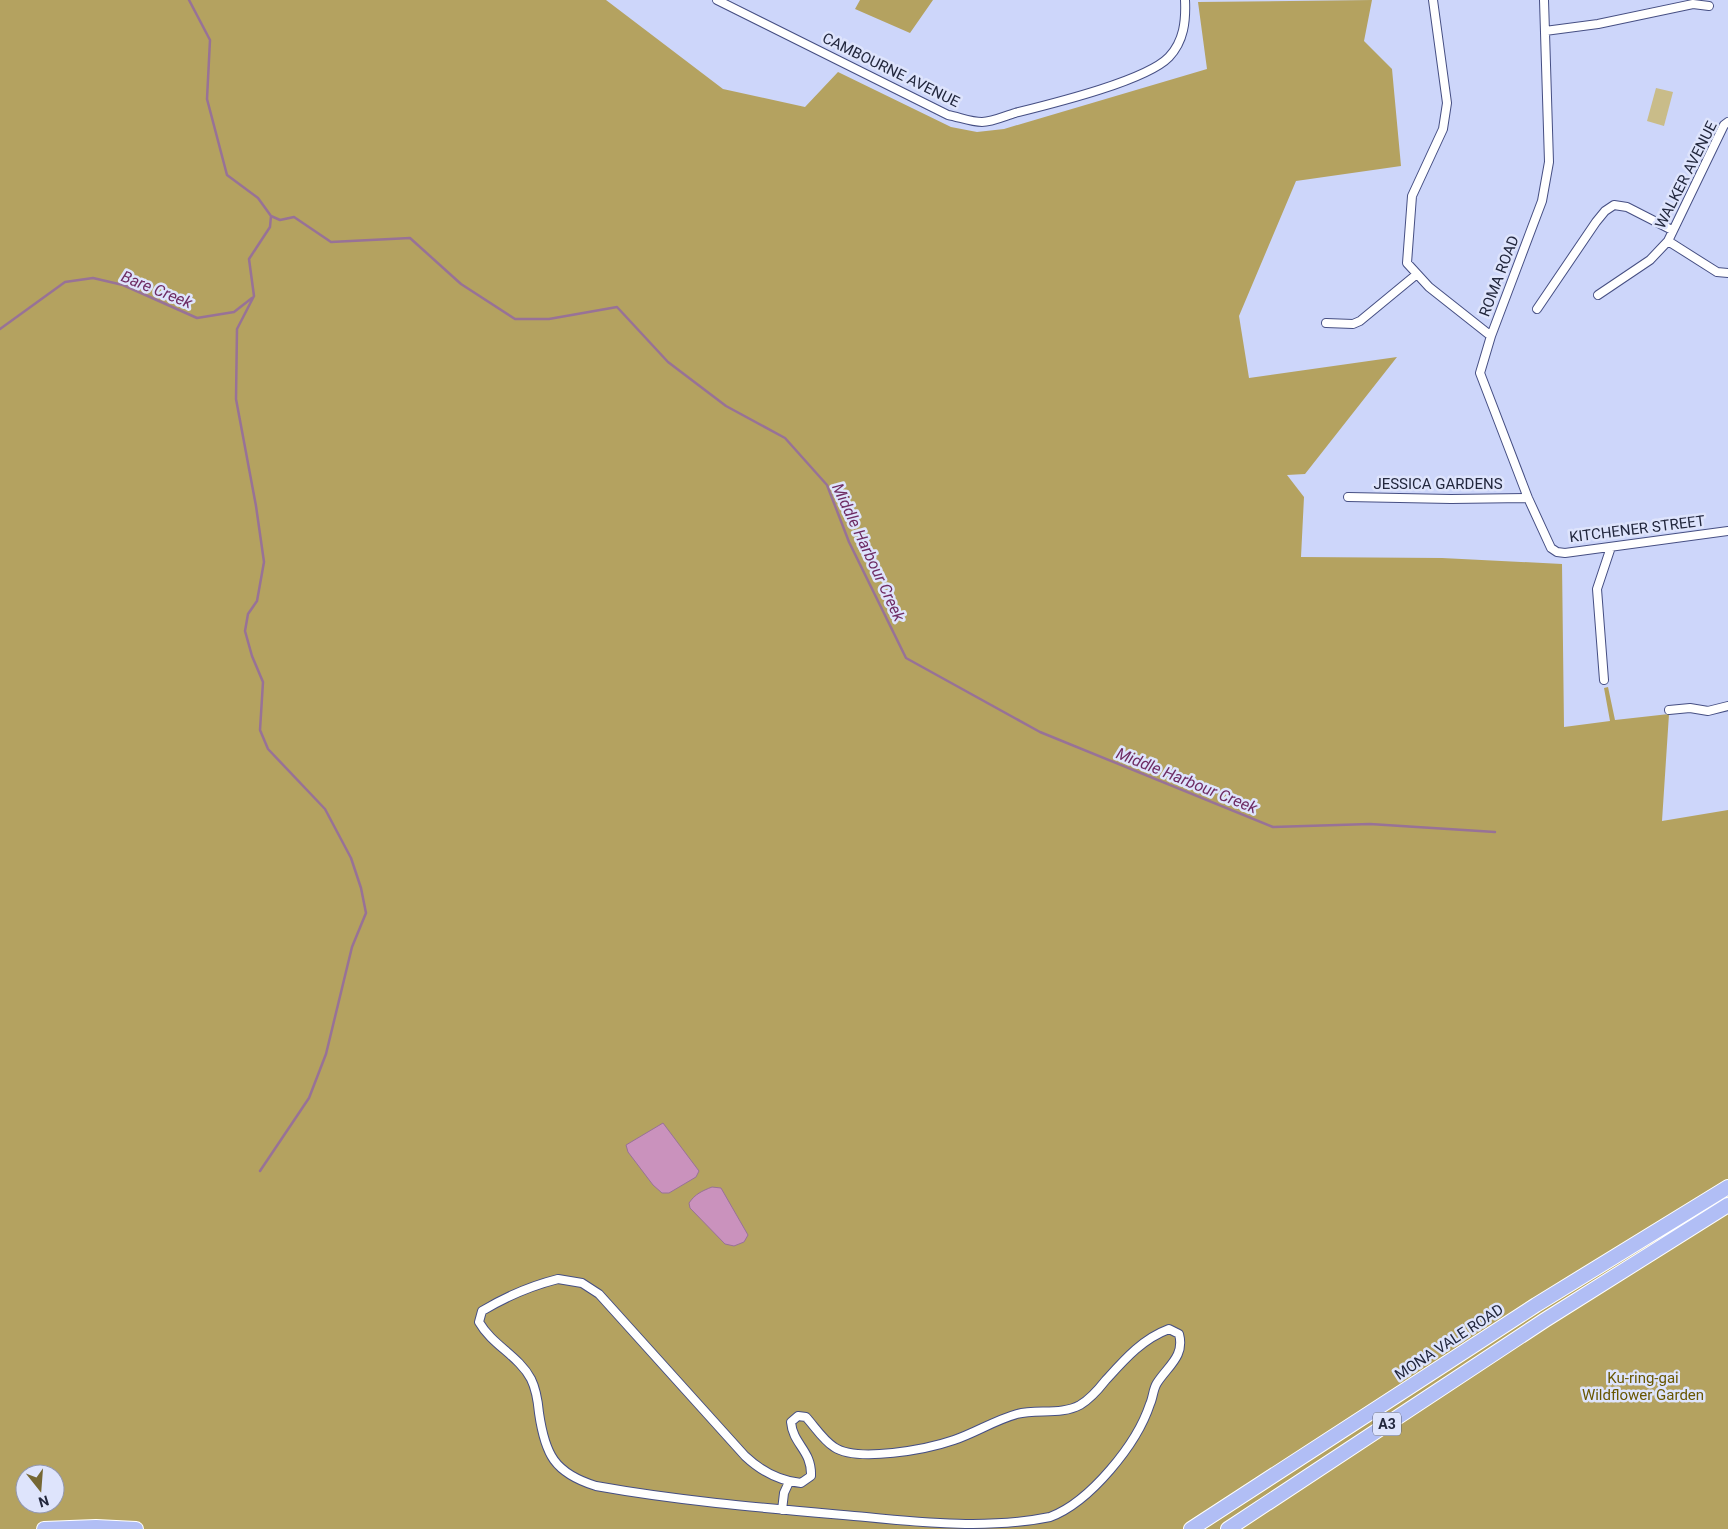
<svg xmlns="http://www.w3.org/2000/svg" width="1728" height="1529" font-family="Roboto,sans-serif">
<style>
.green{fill:#c9bc89}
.forest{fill:#b4a260;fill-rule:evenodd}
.water{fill:#ca92bd;stroke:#987297}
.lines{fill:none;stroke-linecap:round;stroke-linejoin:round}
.stream{stroke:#987297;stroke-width:2.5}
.street-casing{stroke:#464f83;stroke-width:10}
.highway-casing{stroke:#fff;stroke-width:16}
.street{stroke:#fff;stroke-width:8}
.highway{stroke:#b1bef5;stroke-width:14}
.labels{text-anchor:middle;stroke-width:5;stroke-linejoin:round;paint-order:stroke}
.shield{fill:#dee4fc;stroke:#5a6076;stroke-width:1}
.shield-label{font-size:14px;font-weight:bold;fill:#22273d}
.street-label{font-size:15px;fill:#22273d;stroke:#dee4fc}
.park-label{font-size:15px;fill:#685600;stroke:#dee4fc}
.water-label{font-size:16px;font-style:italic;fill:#6e2b63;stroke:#dee4fc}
</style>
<rect width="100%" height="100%" fill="#cdd6fa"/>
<path class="green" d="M1656,88L1673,92L1664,126L1647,121Z"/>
<path class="forest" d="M0,0H606L723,89L805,107L838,72L951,127L977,132L1004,129L1207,69L1198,2L1372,0L1364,41L1392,69L1401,166L1296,181L1239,316L1249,378L1397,357L1305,474L1287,475L1304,497L1301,557L1442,558L1562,564L1564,727L1610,721L1604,688L1608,687L1615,720L1669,714L1662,821L1728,810V1529H0ZM25,1474H55V1504H25Z
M860,0H933L910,33L855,9Z"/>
<path class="water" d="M663,1123L699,1171L696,1177L669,1193H662L653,1185L628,1152L626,1145Z
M712,1187L721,1188L748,1235L744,1242L734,1246L725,1244L690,1208L689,1203C695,1194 702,1191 712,1187Z"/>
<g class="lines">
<path class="stream" d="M189,0L210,40L207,99L227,175L258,198L271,216L270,227L249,259L254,296
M271,216L280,220L294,217L331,242L410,238L461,284L515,319H549L617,307L668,362L726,406L785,438L827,485L849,542L906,658L1040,732L1273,827L1370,824L1495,832
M254,296L237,329L236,399L256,506L264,562L257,601L248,614L245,631L252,656L263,682L260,730L268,749L325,809L351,858L361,888L366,913L352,947L326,1054L309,1098L260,1171
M0,329L65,282L93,278L123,285L197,318L234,312L252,298"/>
<defs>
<path id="street" d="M717,0L948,115C959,117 971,122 982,122C992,122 1005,116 1015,113C1051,104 1146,81 1169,57C1184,41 1186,21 1185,0
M1433,0L1447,103L1443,129L1412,196L1407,263L1429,287L1491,336
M1544,0L1549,162L1542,201L1491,336L1480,373L1528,498L1551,548L1557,552L1565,553L1728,531
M1545,31L1598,24L1693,4L1709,6
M1668,241L1717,272L1728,273
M1598,295L1650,260L1668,241L1724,125L1728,122
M1537,309L1596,222L1605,211L1614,205L1627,207L1672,230
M1326,323L1353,324L1360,321L1417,274
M1348,497L1451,499L1528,498
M1604,680L1597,589L1611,547
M1669,710L1690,708L1708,711L1728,706
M558,1279L582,1283L599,1294L745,1456C761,1471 778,1481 801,1483L811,1476C812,1450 793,1445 791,1422L798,1416L806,1417C815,1427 823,1440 834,1447C857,1463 928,1449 954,1440C975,1433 995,1420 1017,1414C1037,1409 1062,1415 1080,1405C1090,1399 1098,1390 1105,1381C1124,1360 1142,1339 1169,1329L1179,1334C1185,1356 1168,1366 1157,1383C1153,1389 1153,1398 1150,1404C1137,1444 1090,1502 1050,1517C992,1529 925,1523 866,1517C776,1509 685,1502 596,1486C554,1473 545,1454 539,1413C538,1402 536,1389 531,1379C519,1356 492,1345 479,1322L482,1311C507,1296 530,1286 558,1279Z
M782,1510L784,1493L789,1482"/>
<path id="highway" d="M44,1529L96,1527L136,1529
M1191,1529L1536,1305L1728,1187
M1228,1529L1545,1320L1728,1205"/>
</defs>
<use href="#street" class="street-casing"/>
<use href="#highway" class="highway-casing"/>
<use href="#street" class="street"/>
<use href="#highway" class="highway"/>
</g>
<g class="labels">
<rect class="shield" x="1373" y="1412.5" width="28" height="23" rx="4"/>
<g class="shield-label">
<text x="1387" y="1429">A3</text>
</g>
<g class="street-label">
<text transform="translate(891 70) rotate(26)" y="5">CAMBOURNE AVENUE</text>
<text transform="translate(1686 175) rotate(-63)" y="5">WALKER AVENUE</text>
<text transform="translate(1499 276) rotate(-69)" y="5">ROMA ROAD</text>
<text x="1438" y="489">JESSICA GARDENS</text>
<text transform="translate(1637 529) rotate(-7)" y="5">KITCHENER STREET</text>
<text transform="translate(1449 1342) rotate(-33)" y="5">MONA VALE ROAD</text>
</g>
<g class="park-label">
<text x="1643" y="1383">Ku-ring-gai<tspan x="1643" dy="17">Wildflower Garden</tspan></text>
</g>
<g class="water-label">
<text transform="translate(157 289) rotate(22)" y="6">Bare Creek</text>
<text transform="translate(869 552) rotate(65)" y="6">Middle Harbour Creek</text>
<text transform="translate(1187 780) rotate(22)" y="6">Middle Harbour Creek</text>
</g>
</g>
<g transform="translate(40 1489) rotate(163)"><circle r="24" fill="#dee4fc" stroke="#9398b0"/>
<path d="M0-4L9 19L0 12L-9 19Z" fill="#756734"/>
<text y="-8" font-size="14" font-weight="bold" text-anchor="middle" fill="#22273d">N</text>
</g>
</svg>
